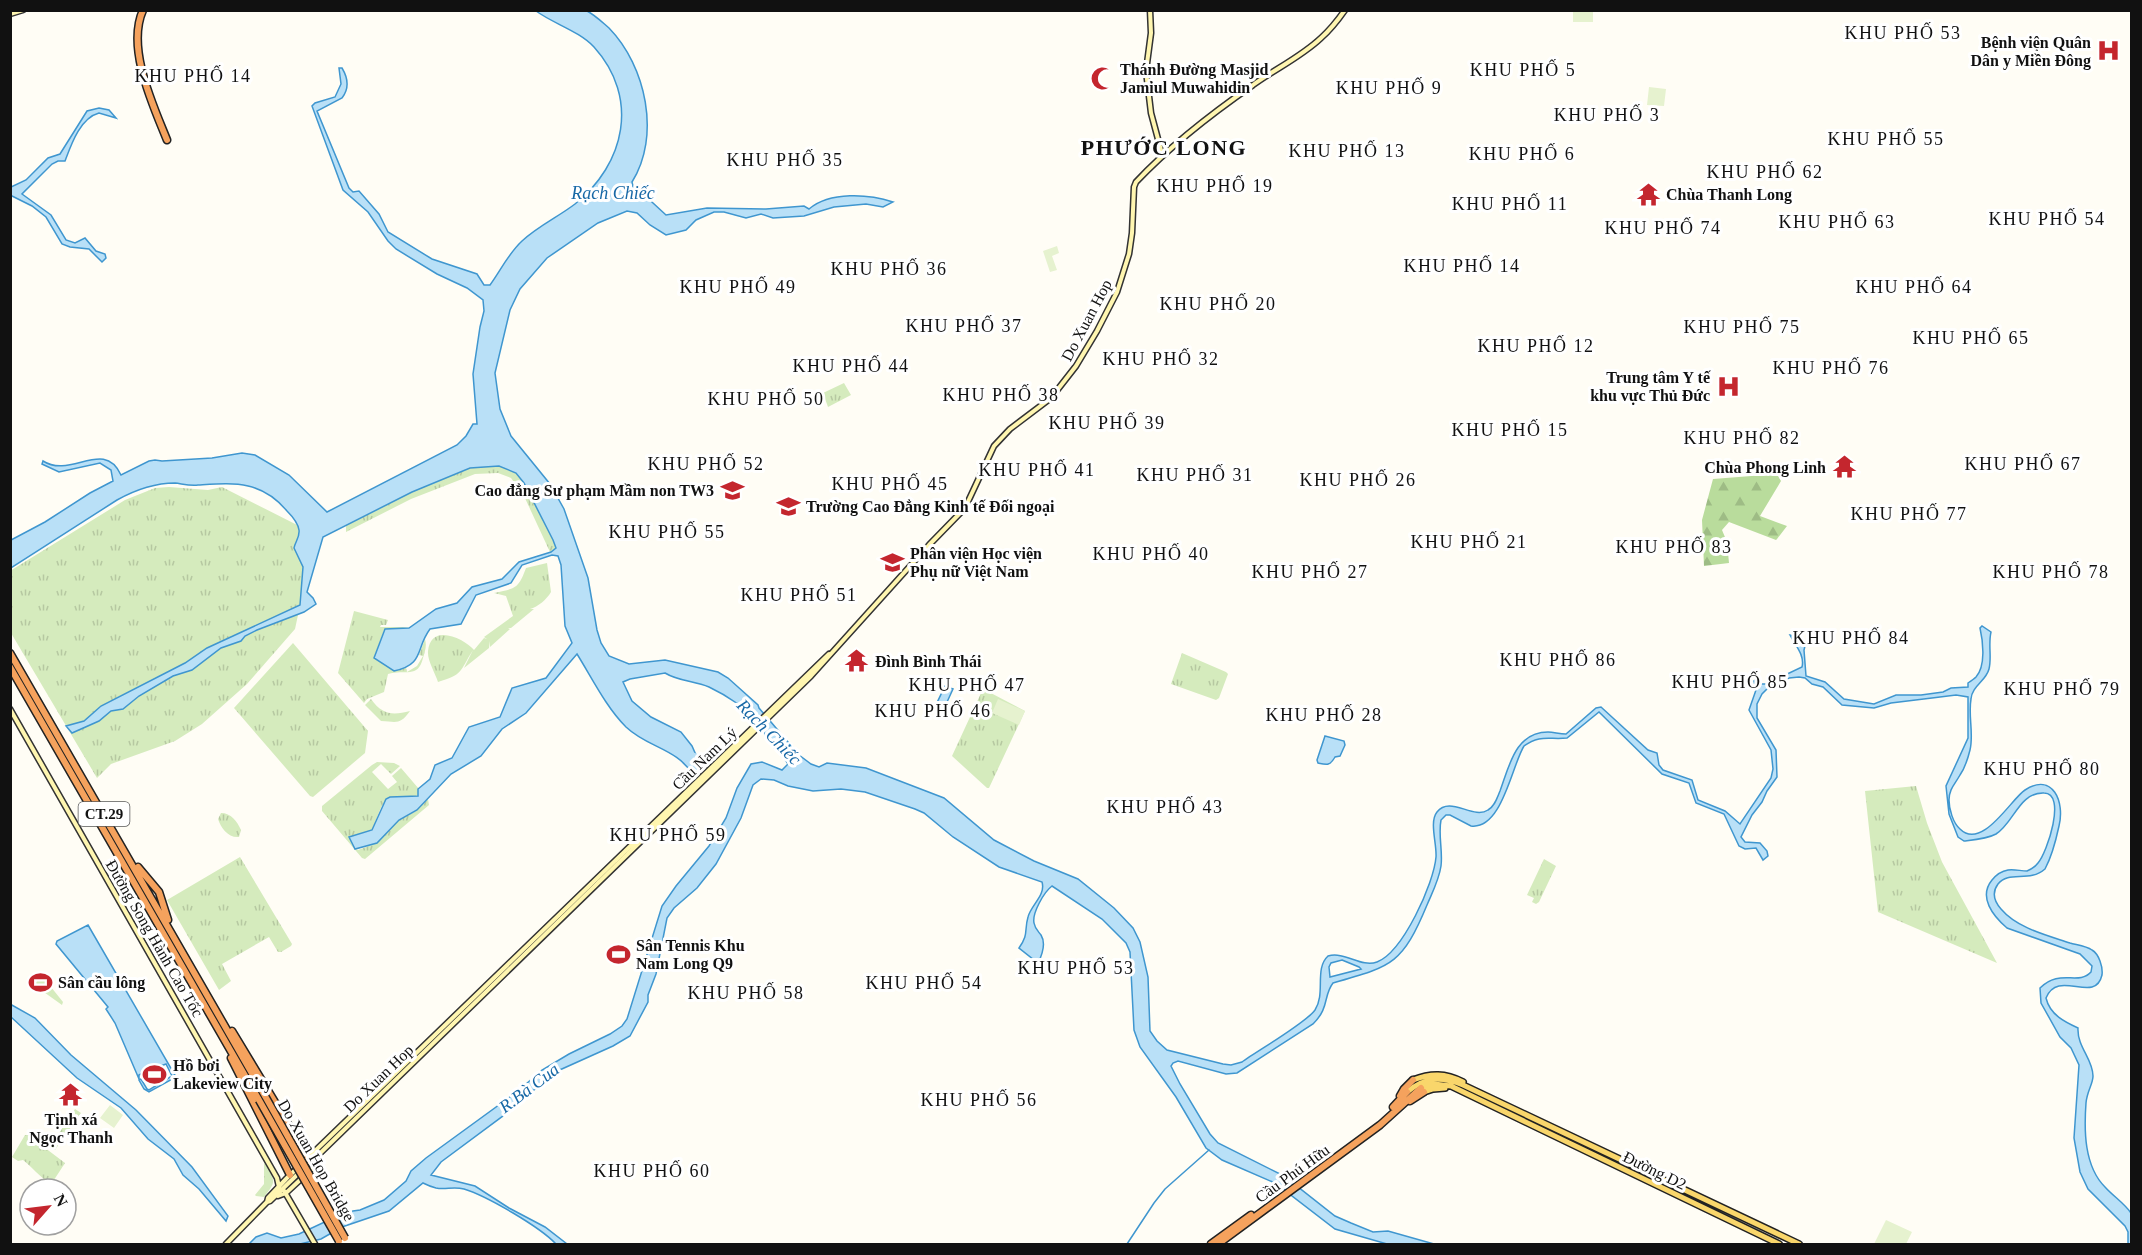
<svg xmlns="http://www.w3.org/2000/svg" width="2142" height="1255" font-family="Georgia,serif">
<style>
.grass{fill:url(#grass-tufts)}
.forest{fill:url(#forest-firs)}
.pitch{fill:#e6f2cf}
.water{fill:#b9e0f7;stroke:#3f96cf;stroke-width:1.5;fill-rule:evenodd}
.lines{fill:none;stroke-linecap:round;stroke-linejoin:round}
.stream{stroke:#3f96cf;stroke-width:1.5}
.canal{stroke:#b9e0f7;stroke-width:3}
.secondary-casing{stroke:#333;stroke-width:7}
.primary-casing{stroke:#222;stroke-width:8}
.highway-casing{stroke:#222;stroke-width:9}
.secondary{stroke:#fff6b0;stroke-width:4}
.primary{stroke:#f9d66b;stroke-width:5}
.highway{stroke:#f5a25d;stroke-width:6}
.highway-bridge-casing{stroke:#222;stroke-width:9;stroke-linecap:butt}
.highway-bridge{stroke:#f5a25d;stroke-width:6}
.labels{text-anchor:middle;stroke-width:6;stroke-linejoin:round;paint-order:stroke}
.shield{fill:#fff;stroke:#585858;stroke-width:1.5}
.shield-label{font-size:15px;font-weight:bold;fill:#111}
.poi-label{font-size:16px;font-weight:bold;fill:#111;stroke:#fff;text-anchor:start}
.street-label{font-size:16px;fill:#111;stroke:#fff}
.neighbourhood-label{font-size:18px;letter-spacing:1.5px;fill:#111;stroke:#fff}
.water-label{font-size:18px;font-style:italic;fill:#1768a6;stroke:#fff}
.district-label{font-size:22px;font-weight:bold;letter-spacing:1.5px;fill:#111;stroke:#fff}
</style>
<defs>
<pattern id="grass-tufts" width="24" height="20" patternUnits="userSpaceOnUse" patternTransform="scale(1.5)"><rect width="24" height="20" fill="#d5ebbd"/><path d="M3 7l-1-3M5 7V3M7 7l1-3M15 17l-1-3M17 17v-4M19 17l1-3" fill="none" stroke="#b6c8a1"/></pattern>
<pattern id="forest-firs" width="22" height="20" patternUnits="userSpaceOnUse" patternTransform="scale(1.5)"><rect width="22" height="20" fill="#b9dc9c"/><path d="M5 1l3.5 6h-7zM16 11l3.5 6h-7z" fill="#9ebc85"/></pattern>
</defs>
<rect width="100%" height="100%" fill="#fffdf5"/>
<path class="grass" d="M844,383L851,395L828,407L823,393Z
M499,466L517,473L524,483L553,540L556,548L550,552L524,496L511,478L498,473L475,474L411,499L346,532V525L412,492L470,468Z
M169,487L208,490L222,487L313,533L315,536L295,629L247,684L202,724L175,741L111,764L97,778L11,633L10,571L125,500L155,488Z
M547,563L551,592C547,599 538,607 530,609H534L511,628H508L510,629L490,647V641L489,648L464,668L473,650C459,672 464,674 438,682C435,673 427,660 428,651C431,622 465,639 474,650L484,638L487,639L484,637L513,616L506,596L494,593C515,588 518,590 526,568Z
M354,611L388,620L386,625H381L380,627H411L384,630L374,657L394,670L406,668L407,672L417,666L423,656L419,655L425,639C427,646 425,651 423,658C418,679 405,669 388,674L384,692L367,699L364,703L338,673Z
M293,643L368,731L365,753L313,797L310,796L234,708Z
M1182,653L1226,672L1228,674L1219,698L1216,700L1171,684Z
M982,691H987L1025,711L989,788H987L952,756Z
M371,699C383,716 394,715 410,711C400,725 397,722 381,721L365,705Z
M377,762L394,763L400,766L391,774L381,764L372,772L388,789L397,782L392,776L401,768L419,789V794L416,796C380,797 386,797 372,830L349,837L354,848L358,850L377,843L399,820L416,811L428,799L429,805L365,859L362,858L322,811V806L372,765Z
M1916,786L1927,823L1942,862L1997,963L1878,912L1865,791Z
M221,813C231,813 237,821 241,830L239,837C228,838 221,828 218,819Z
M240,857L292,944L291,946L281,952H278L269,937L222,964L231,981L219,990L167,900Z
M1544,859L1556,866L1539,902L1536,904L1532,902L1534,898L1527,895Z
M40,977H43L63,1002L62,1005L34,985Z
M75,1109L81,1113L55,1150L50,1146Z
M25,1135H28L65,1163L52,1183H49C39,1176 33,1168 23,1160L18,1161L12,1157Z
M265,1163C275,1181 277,1181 264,1197L256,1196L255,1195L264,1184V1164Z"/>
<path class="forest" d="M1777,474L1781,481L1760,516L1787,526L1777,539L1776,540L1729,522L1722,530L1727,542L1729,563L1704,566L1702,520L1713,479Z"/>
<path class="pitch" d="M1573,11H1593V22H1573Z
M1649,87L1666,89L1664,106L1647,105Z
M1057,246L1059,253L1052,256L1057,270L1050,272L1043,251Z
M998,699L1025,711L1019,725L992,713Z
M110,1105L123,1115L114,1128L100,1118Z
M1886,1220L1912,1232L1906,1244H1874Z"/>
<path class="water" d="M536,11C547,11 579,8 587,11C595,15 603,23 609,28C646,66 661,136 632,182L634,191H640L666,215L707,208L766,209L804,206L809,209C830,191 869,194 893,202L883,207L866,204L834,207L804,216L773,218L761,214L746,218L724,212H714L696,220L686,230L666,235L650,225L637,213L627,211L598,223L547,258L520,289L510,310L495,373L500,409L511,436L550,484L564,509L588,578L597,630L601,643L609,656L629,664L665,660L718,672L728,678L758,705L759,708L799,755L811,764L819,767L827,763L866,768L944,798L994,840L1034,861L1078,879L1114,908L1133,928L1140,942L1148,977L1150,1031L1157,1041L1167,1050L1223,1064L1231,1065L1242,1062C1257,1051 1306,1023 1315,1010C1326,993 1314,969 1328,956C1345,951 1361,968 1377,962C1403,952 1434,883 1436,857C1437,844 1429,822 1437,812C1450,795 1473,820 1488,810C1495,806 1497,798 1500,791C1509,767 1515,732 1548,732C1554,732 1559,734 1566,734L1596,708L1601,707L1648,750L1657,753L1659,765L1663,770L1692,780L1698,800L1725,811L1740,824L1771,778L1773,769L1771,750L1749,710L1756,690L1754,681L1756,679L1761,684H1766L1802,667C1805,655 1795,645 1790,635L1794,636V633L1805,646L1804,650L1806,676L1825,682L1844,699L1874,704L1896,695H1921L1943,692L1951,688L1968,687V683C1971,681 1974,679 1976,677C1986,666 1983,641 1980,628L1982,626L1991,632C1988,645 1992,657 1989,669C1986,681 1972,686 1971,699C1968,716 1974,734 1970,750C1968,758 1965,768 1960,775C1955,784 1949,789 1949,800C1949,809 1953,823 1960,829C1982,851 2011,799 2025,790C2053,772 2065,802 2059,826C2056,840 2052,856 2045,869C2029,883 2009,870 1998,884C1992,892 1994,901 2001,909C2017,928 2046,935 2070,943C2077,945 2086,946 2092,950C2099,954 2103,967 2102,975C2095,1005 2058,968 2046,998C2050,1015 2065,1022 2078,1028C2077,1047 2093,1059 2093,1076C2093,1084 2087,1091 2086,1103C2084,1130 2084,1166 2105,1187C2113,1196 2124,1203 2131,1213V1244H2128V1232L2125,1226L2088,1189L2080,1172L2074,1138L2079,1065L2071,1048L2060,1037L2041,1003L2040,988C2060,968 2078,986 2091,972L2092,966L2080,954L2007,928C1993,916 1978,897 1992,880C1996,875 2002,871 2008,870C2014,869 2021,871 2027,871C2032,869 2035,867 2038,863C2047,853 2067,793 2044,793C2019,792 2014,823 1996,834C1987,839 1973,840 1964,841L1958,837L1949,814L1946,786L1968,738V697L1956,695L1932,698L1891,703L1874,708L1842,705L1823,687L1812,684L1805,678L1799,677L1789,678L1769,687L1762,694L1757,704V718L1776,750L1777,777L1767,791L1762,802L1752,815L1741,837L1745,842L1760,843L1767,851L1768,856L1763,860L1756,848L1745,849L1739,846L1724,814L1696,803L1689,783L1662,774L1599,712L1567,738C1550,740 1540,734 1524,746C1512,765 1502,830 1471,826L1450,815H1446L1441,820C1438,835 1443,851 1441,866C1439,880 1432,893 1427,905C1402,965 1392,966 1333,983C1323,996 1330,1007 1313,1024L1237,1073L1226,1074L1178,1061L1173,1063L1171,1066L1180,1084L1210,1134L1218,1143L1284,1176L1335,1216L1351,1223L1373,1232L1388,1231L1434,1244H1387L1335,1229L1275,1183L1222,1160L1206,1148L1176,1097L1140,1047L1134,1030L1130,952L1126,943L1102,919L1052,886C1044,892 1032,913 1034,923C1035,929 1038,931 1041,935C1046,943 1042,955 1038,963L1019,948C1029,934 1024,931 1028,917C1031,905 1046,895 1042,882L999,867L953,837L924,813L915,809L865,792L841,789L813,791L788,786L774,780L761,779L753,785L741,818L716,864L697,888L674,908L667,918L656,974L648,995V1002L630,1036L613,1046L553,1073L515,1107L441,1162L431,1175L475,1186L509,1208L545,1227L567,1244H556C540,1227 487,1196 464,1189C453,1186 446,1190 436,1188C432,1187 427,1185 423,1183L389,1211L342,1227L321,1239L300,1244H249L256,1237L267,1233L281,1238L299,1234L346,1212L360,1210L384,1200L406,1181L411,1171L426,1158L518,1091L542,1070L569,1054L610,1034L622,1026L627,1019L662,906L676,886L709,846L726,818L737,788L751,764L762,762L782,770L788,764C783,756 775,750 770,743C766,738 764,732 761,726C750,710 726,695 709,687C694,681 678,681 665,673L630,679L623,682L632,701L651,717L681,732L692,746L700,764L699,770L694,776C677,748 648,748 626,727C606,707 592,678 577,654L526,713L502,729L481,756L451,774L417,810L399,820L377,843L355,849L349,837L372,830L386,799L390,797L418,796V789L430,779L435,765L452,758L469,727L500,717L512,688L546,678L572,643L565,626L561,565L558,556L552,555L522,565L511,583L476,595L461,624L430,629C415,649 425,664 394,671L374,658L385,629L409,628L436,609L457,603L472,587L502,579L519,562L551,552L556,548L553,540L524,483L516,473L499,466L470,468L412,492L323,537L307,592L313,598L316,604L304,612L257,630L245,636L241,641L221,648L192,670L173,676L139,696L123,709L111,711L99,721L72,733L66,726L84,721L101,706L185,663L207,648L300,605L303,567L294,548C295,542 300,537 299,530C298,523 292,516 287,511C261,480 234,483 198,485C190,486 183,484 175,483C153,483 135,490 117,500L11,568V540L45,522L90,493L113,481L111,470L100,463L59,472L42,464L43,461C71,479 104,438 121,475L149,461L155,460L162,461L212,458L242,453L255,455L289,475L327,512L457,445L466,436L473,424H477L473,374L480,327L484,311L483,300L467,288L437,274L396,249L388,241L368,212L343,190L312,106L315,103L335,97L341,84L339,68H342C348,78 349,89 342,98L317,111L349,188L353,192L359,191L379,214L388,232L432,259L477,274L484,285H490C501,270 508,254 522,241C538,226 558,217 575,204C625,164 640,98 594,47C579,31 554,24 536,11ZM1342,960L1359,967L1361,969L1330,977L1329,967L1331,963Z
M99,108L109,110L116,118L99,113C80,118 71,145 65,161H58L52,164L22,194L51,215L66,240L75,243L85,238L96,251L105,254L106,258L102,262L89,249L70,247L62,244L46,217L32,206L10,195L11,187L26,180L48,158L60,154L87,111Z
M945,686L953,689L942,713L934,709Z
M1325,736L1344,741L1345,745L1340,756L1335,757C1330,766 1327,765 1318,763L1317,760Z
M88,925L176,1077L149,1092L144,1089L139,1080L141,1079L147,1089L149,1090L172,1076L166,1064C156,1068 148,1070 139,1075V1079L115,1023L106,1009L108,1007L56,944L57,941Z
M10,1004L35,1018L71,1055L136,1110L192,1167L228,1216L226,1221L199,1189L183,1175L174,1159L148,1139L121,1108L77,1078L11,1017Z"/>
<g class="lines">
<path class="stream" d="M1127,1244L1154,1203L1165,1189L1209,1150"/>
<path class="canal" d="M693,754L704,758"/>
<defs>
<path id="secondary" d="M1150,10L1151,33L1146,71L1151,113L1162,154
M10,14L23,10
M10,709L277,1178L279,1187
M310,1163L811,676L929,545L965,508L994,446L1010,429L1051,398L1076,366L1097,331L1117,292L1129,254L1132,233L1134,187L1136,182C1171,145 1211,114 1253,85C1275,69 1301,57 1321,38C1330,30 1338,20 1345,10
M283,1189L315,1244
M278,1196L286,1193L314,1167L315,1158
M267,1202L268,1198L287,1178L829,654
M226,1244L267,1202L270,1201L300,1172"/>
<path id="primary" d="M1413,1080C1431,1073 1445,1073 1463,1082
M1421,1088L1434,1084L1451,1086L1779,1244
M1407,1092C1425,1077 1441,1076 1463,1085L1799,1244
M1424,1092L1433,1089L1445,1088"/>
<path id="highway" d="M143,10C126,48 153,105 167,140
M10,653L265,1096
M10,667L259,1100
M138,867L159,892L168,920
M232,1031L311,1162
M231,1058L290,1175
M1400,1096L1404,1089L1413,1080
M1410,1101L1424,1092
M1393,1107L1407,1092
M1211,1244L1251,1215
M1218,1244L1380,1125L1421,1088"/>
</defs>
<use href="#secondary" class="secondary-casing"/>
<use href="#primary" class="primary-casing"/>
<use href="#highway" class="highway-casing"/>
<use href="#secondary" class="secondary"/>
<use href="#primary" class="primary"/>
<use href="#highway" class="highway"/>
<defs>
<path id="highway-bridge" d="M265,1096L345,1238
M259,1100L339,1241"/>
</defs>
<use href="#highway-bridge" class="highway-bridge-casing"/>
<use href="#highway-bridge" class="highway-bridge"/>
</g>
<defs>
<symbol id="hospital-bare" viewBox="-9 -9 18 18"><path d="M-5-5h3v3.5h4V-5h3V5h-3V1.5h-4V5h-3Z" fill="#c4262e" stroke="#fff" stroke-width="2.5" paint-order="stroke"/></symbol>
<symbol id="mosque-bare" viewBox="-9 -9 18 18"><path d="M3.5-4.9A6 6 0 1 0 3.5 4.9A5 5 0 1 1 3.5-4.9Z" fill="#c4262e" stroke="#fff" stroke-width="2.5" paint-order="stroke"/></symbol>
<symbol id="temple-bare" viewBox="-9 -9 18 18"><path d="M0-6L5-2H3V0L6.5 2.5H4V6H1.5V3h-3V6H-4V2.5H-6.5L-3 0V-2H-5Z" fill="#c4262e" stroke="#fff" stroke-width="2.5" paint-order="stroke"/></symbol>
<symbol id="university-bare" viewBox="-9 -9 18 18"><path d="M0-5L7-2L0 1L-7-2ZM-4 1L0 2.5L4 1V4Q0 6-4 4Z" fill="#c4262e" stroke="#fff" stroke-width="2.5" paint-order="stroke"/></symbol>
<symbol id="stadium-bare" viewBox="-9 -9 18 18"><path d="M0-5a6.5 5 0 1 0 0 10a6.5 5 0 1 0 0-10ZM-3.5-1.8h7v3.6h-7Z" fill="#c4262e" stroke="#fff" stroke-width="2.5" paint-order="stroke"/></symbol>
</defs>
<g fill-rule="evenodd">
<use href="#hospital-bare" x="2092" y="34" width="33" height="33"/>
<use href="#mosque-bare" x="1086" y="62" width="33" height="33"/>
<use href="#temple-bare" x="1632" y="178" width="33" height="33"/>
<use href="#hospital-bare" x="1712" y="370" width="33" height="33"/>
<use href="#temple-bare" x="1828" y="450" width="33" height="33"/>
<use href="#university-bare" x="716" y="474" width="33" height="33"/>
<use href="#university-bare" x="772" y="490" width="33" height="33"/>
<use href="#university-bare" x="876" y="546" width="33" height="33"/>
<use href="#temple-bare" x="840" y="644" width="33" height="33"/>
<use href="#stadium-bare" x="602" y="938" width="33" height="33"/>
<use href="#stadium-bare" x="24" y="966" width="33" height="33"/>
<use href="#stadium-bare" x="138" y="1058" width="33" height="33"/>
<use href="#temple-bare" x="54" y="1078" width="33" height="33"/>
</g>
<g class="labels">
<rect class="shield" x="78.5" y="802" width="51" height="24" rx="4.5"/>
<g class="shield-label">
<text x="104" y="819">CT.29</text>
</g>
<g class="poi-label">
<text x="2091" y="48" text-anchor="end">Bệnh viện Quân<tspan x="2091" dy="18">Dân y Miền Đông</tspan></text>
<text x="1120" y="75">Thánh Đường Masjid<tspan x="1120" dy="18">Jamiul Muwahidin</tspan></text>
<text x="1666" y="200">Chùa Thanh Long</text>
<text x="1710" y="383" text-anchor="end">Trung tâm Y tế<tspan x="1710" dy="18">khu vực Thủ Đức</tspan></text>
<text x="1826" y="473" text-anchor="end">Chùa Phong Linh</text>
<text x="714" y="496" text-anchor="end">Cao đẳng Sư phạm Mầm non TW3</text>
<text x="806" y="512">Trường Cao Đẳng Kinh tế Đối ngoại</text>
<text x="910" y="559">Phân viện Học viện<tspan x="910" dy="18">Phụ nữ Việt Nam</tspan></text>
<text x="875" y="667">Đình Bình Thái</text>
<text x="636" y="951">Sân Tennis Khu<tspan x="636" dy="18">Nam Long Q9</tspan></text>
<text x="58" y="988">Sân cầu lông</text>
<text x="173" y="1071">Hồ bơi<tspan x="173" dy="18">Lakeview City</tspan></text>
<text x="71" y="1125" text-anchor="middle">Tịnh xá<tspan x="71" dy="18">Ngọc Thanh</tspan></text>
</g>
<g class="street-label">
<text transform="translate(1086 320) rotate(-62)" y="6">Do Xuan Hop</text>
<text transform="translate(704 758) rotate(-44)" y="6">Cầu Nam Lý</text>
<text transform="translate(155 938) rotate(60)" y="6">Đường Song Hành Cao Tốc</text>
<text transform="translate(378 1078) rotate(-44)" y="6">Do Xuan Hop</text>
<text transform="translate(317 1160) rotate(60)" y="6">Do Xuan Hop Bridge</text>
<text transform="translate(1655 1170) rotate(26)" y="6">Đường D2</text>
<text transform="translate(1292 1173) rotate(-36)" y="6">Cầu Phú Hữu</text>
</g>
<g class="neighbourhood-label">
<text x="1903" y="39">KHU PHỐ 53</text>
<text x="1523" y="76">KHU PHỐ 5</text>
<text x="193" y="82">KHU PHỐ 14</text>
<text x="1389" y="94">KHU PHỐ 9</text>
<text x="1607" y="121">KHU PHỐ 3</text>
<text x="1886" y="145">KHU PHỐ 55</text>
<text x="1347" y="157">KHU PHỐ 13</text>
<text x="1522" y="160">KHU PHỐ 6</text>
<text x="785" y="166">KHU PHỐ 35</text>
<text x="1765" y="178">KHU PHỐ 62</text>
<text x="1215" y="192">KHU PHỐ 19</text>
<text x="1510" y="210">KHU PHỐ 11</text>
<text x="2047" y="225">KHU PHỐ 54</text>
<text x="1837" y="228">KHU PHỐ 63</text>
<text x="1663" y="234">KHU PHỐ 74</text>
<text x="1462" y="272">KHU PHỐ 14</text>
<text x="889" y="275">KHU PHỐ 36</text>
<text x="738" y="293">KHU PHỐ 49</text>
<text x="1914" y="293">KHU PHỐ 64</text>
<text x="1218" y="310">KHU PHỐ 20</text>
<text x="964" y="332">KHU PHỐ 37</text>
<text x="1742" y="333">KHU PHỐ 75</text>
<text x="1971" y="344">KHU PHỐ 65</text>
<text x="1536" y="352">KHU PHỐ 12</text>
<text x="1161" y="365">KHU PHỐ 32</text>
<text x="851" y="372">KHU PHỐ 44</text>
<text x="1831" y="374">KHU PHỐ 76</text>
<text x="1001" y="401">KHU PHỐ 38</text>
<text x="766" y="405">KHU PHỐ 50</text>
<text x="1107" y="429">KHU PHỐ 39</text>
<text x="1510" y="436">KHU PHỐ 15</text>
<text x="1742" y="444">KHU PHỐ 82</text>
<text x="706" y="470">KHU PHỐ 52</text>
<text x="2023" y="470">KHU PHỐ 67</text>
<text x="1037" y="476">KHU PHỐ 41</text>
<text x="1195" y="481">KHU PHỐ 31</text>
<text x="1358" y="486">KHU PHỐ 26</text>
<text x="890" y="490">KHU PHỐ 45</text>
<text x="1909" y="520">KHU PHỐ 77</text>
<text x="667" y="538">KHU PHỐ 55</text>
<text x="1469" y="548">KHU PHỐ 21</text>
<text x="1674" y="553">KHU PHỐ 83</text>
<text x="1151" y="560">KHU PHỐ 40</text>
<text x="1310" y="578">KHU PHỐ 27</text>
<text x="2051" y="578">KHU PHỐ 78</text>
<text x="799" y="601">KHU PHỐ 51</text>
<text x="1851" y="644">KHU PHỐ 84</text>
<text x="1558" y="666">KHU PHỐ 86</text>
<text x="1730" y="688">KHU PHỐ 85</text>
<text x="967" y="691">KHU PHỐ 47</text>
<text x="2062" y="695">KHU PHỐ 79</text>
<text x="933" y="717">KHU PHỐ 46</text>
<text x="1324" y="721">KHU PHỐ 28</text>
<text x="2042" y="775">KHU PHỐ 80</text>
<text x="1165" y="813">KHU PHỐ 43</text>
<text x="668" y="841">KHU PHỐ 59</text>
<text x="1076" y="974">KHU PHỐ 53</text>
<text x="924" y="989">KHU PHỐ 54</text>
<text x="746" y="999">KHU PHỐ 58</text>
<text x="979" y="1106">KHU PHỐ 56</text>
<text x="652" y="1177">KHU PHỐ 60</text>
</g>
<g class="water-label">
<text x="613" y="199">Rạch Chiếc</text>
<text transform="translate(769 732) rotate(46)" y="6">Rạch Chiếc</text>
<text transform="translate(529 1088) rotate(-37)" y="6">R.Bà Cua</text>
</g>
<g class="district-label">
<text x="1164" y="155">PHƯỚC LONG</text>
</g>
</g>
<rect width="2142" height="1255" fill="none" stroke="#111111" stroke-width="24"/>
<g transform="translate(48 1207) rotate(62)"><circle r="28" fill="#ffffff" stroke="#a0a0a0" stroke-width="1.5"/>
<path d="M0-4.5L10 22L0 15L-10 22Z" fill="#c4262e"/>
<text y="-9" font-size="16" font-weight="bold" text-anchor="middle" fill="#111111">N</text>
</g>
</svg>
